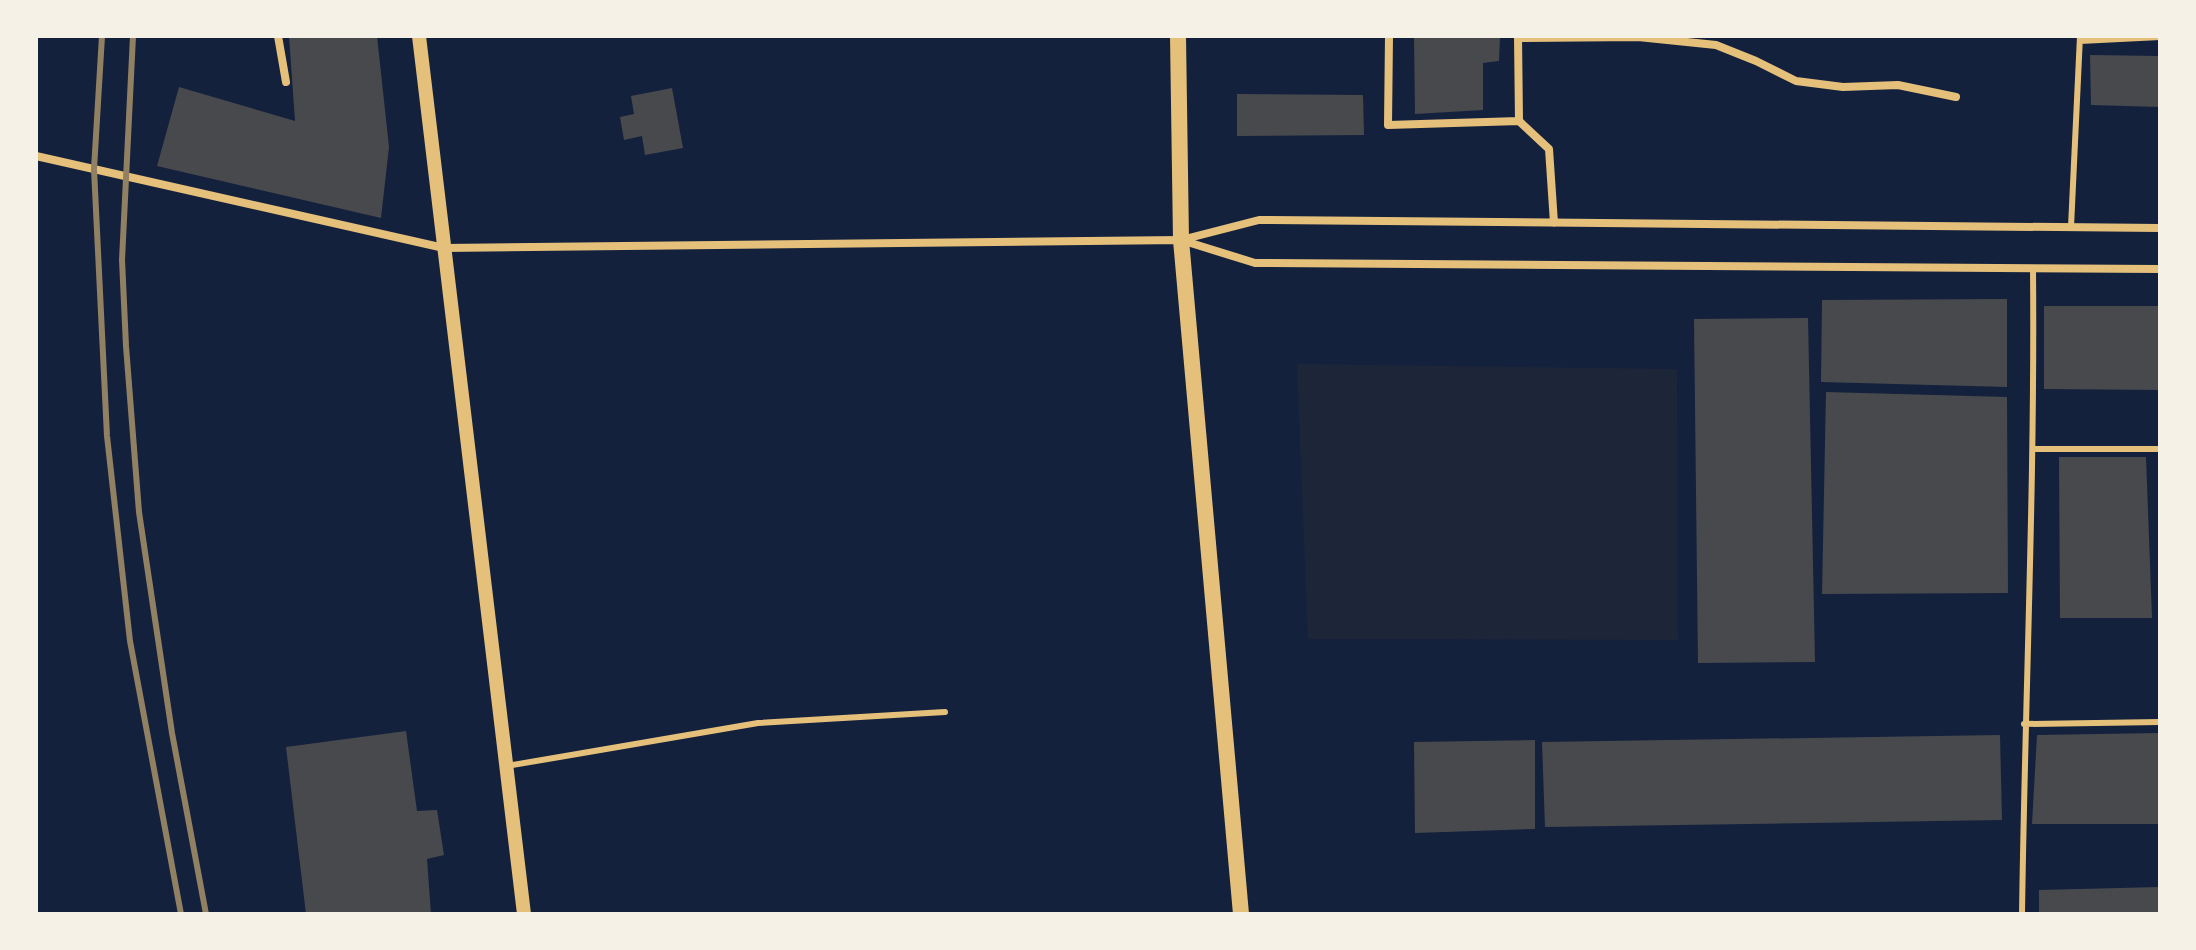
<svg xmlns="http://www.w3.org/2000/svg" width="2196" height="950" font-family="Lato,sans-serif">
<style>
.green{fill:#1d2539}
.building{fill:#48494c}
.lines{fill:none;stroke-linecap:round;stroke-linejoin:round}
.service{stroke:#e5c07b;stroke-width:6}
.minor{stroke:#e5c07b;stroke-width:8}
.tertiary{stroke:#e5c07b;stroke-width:14}
.secondary{stroke:#e5c07b;stroke-width:16}
.rail{stroke:#918062;stroke-width:6}
</style>
<rect width="100%" height="100%" fill="#14213d"/>
<path class="green" d="M1297,364L1677,369L1678,640L1308,639Z"/>
<path class="building" d="M289,36H377L389,147L381,218L157,166L179,87L295,121Z
M1414,36H1500L1499,61L1483,63V110L1415,114Z
M2090,55L2160,56V107L2091,105Z
M672,88L683,148L645,155L642,136L624,140L620,117L634,114L631,96Z
M1237,94L1363,95L1364,135L1237,136Z
M2007,299V387L1821,382L1822,300Z
M2044,306H2160V390L2044,389Z
M1808,318L1815,662L1698,663L1694,319Z
M1826,392L2007,397L2008,593L1822,594Z
M2059,457H2146L2152,618H2060Z
M406,731L417,811L437,810L444,855L427,859L431,914H306L286,747Z
M2160,733V824H2032L2037,735Z
M2000,735L2002,820L1545,827L1542,742Z
M1535,740V829L1415,833L1414,742Z
M2160,887V914H2039V890Z"/>
<g class="lines">
<path class="service" d="M2080,41L2160,37
M2071,227L2080,36
M2033,449H2160
M2024,724L2160,722
M507,766L758,723L945,712
M2022,914C2025,699 2035,484 2033,269"/>
<path class="minor" d="M278,36L286,82
M1389,36L1388,125L1519,121L1518,36
M1518,38L1638,37L1716,45L1756,61L1796,81L1843,87L1898,85L1956,97
M1519,121L1549,149L1554,223
M36,156L444,248L1181,240L1259,220L2160,228
M1181,240L1255,263L2160,269"/>
<path class="tertiary" d="M419,36L524,914"/>
<path class="secondary" d="M1178,36L1181,240L1241,914"/>
<path class="rail" d="M102,36L94,169L107,436L130,641L181,914
M133,36L122,260L126,346L139,512L172,733L206,914"/>
</g>
<rect width="2196" height="950" fill="none" stroke="#f6f1e7" stroke-width="76"/>
</svg>
